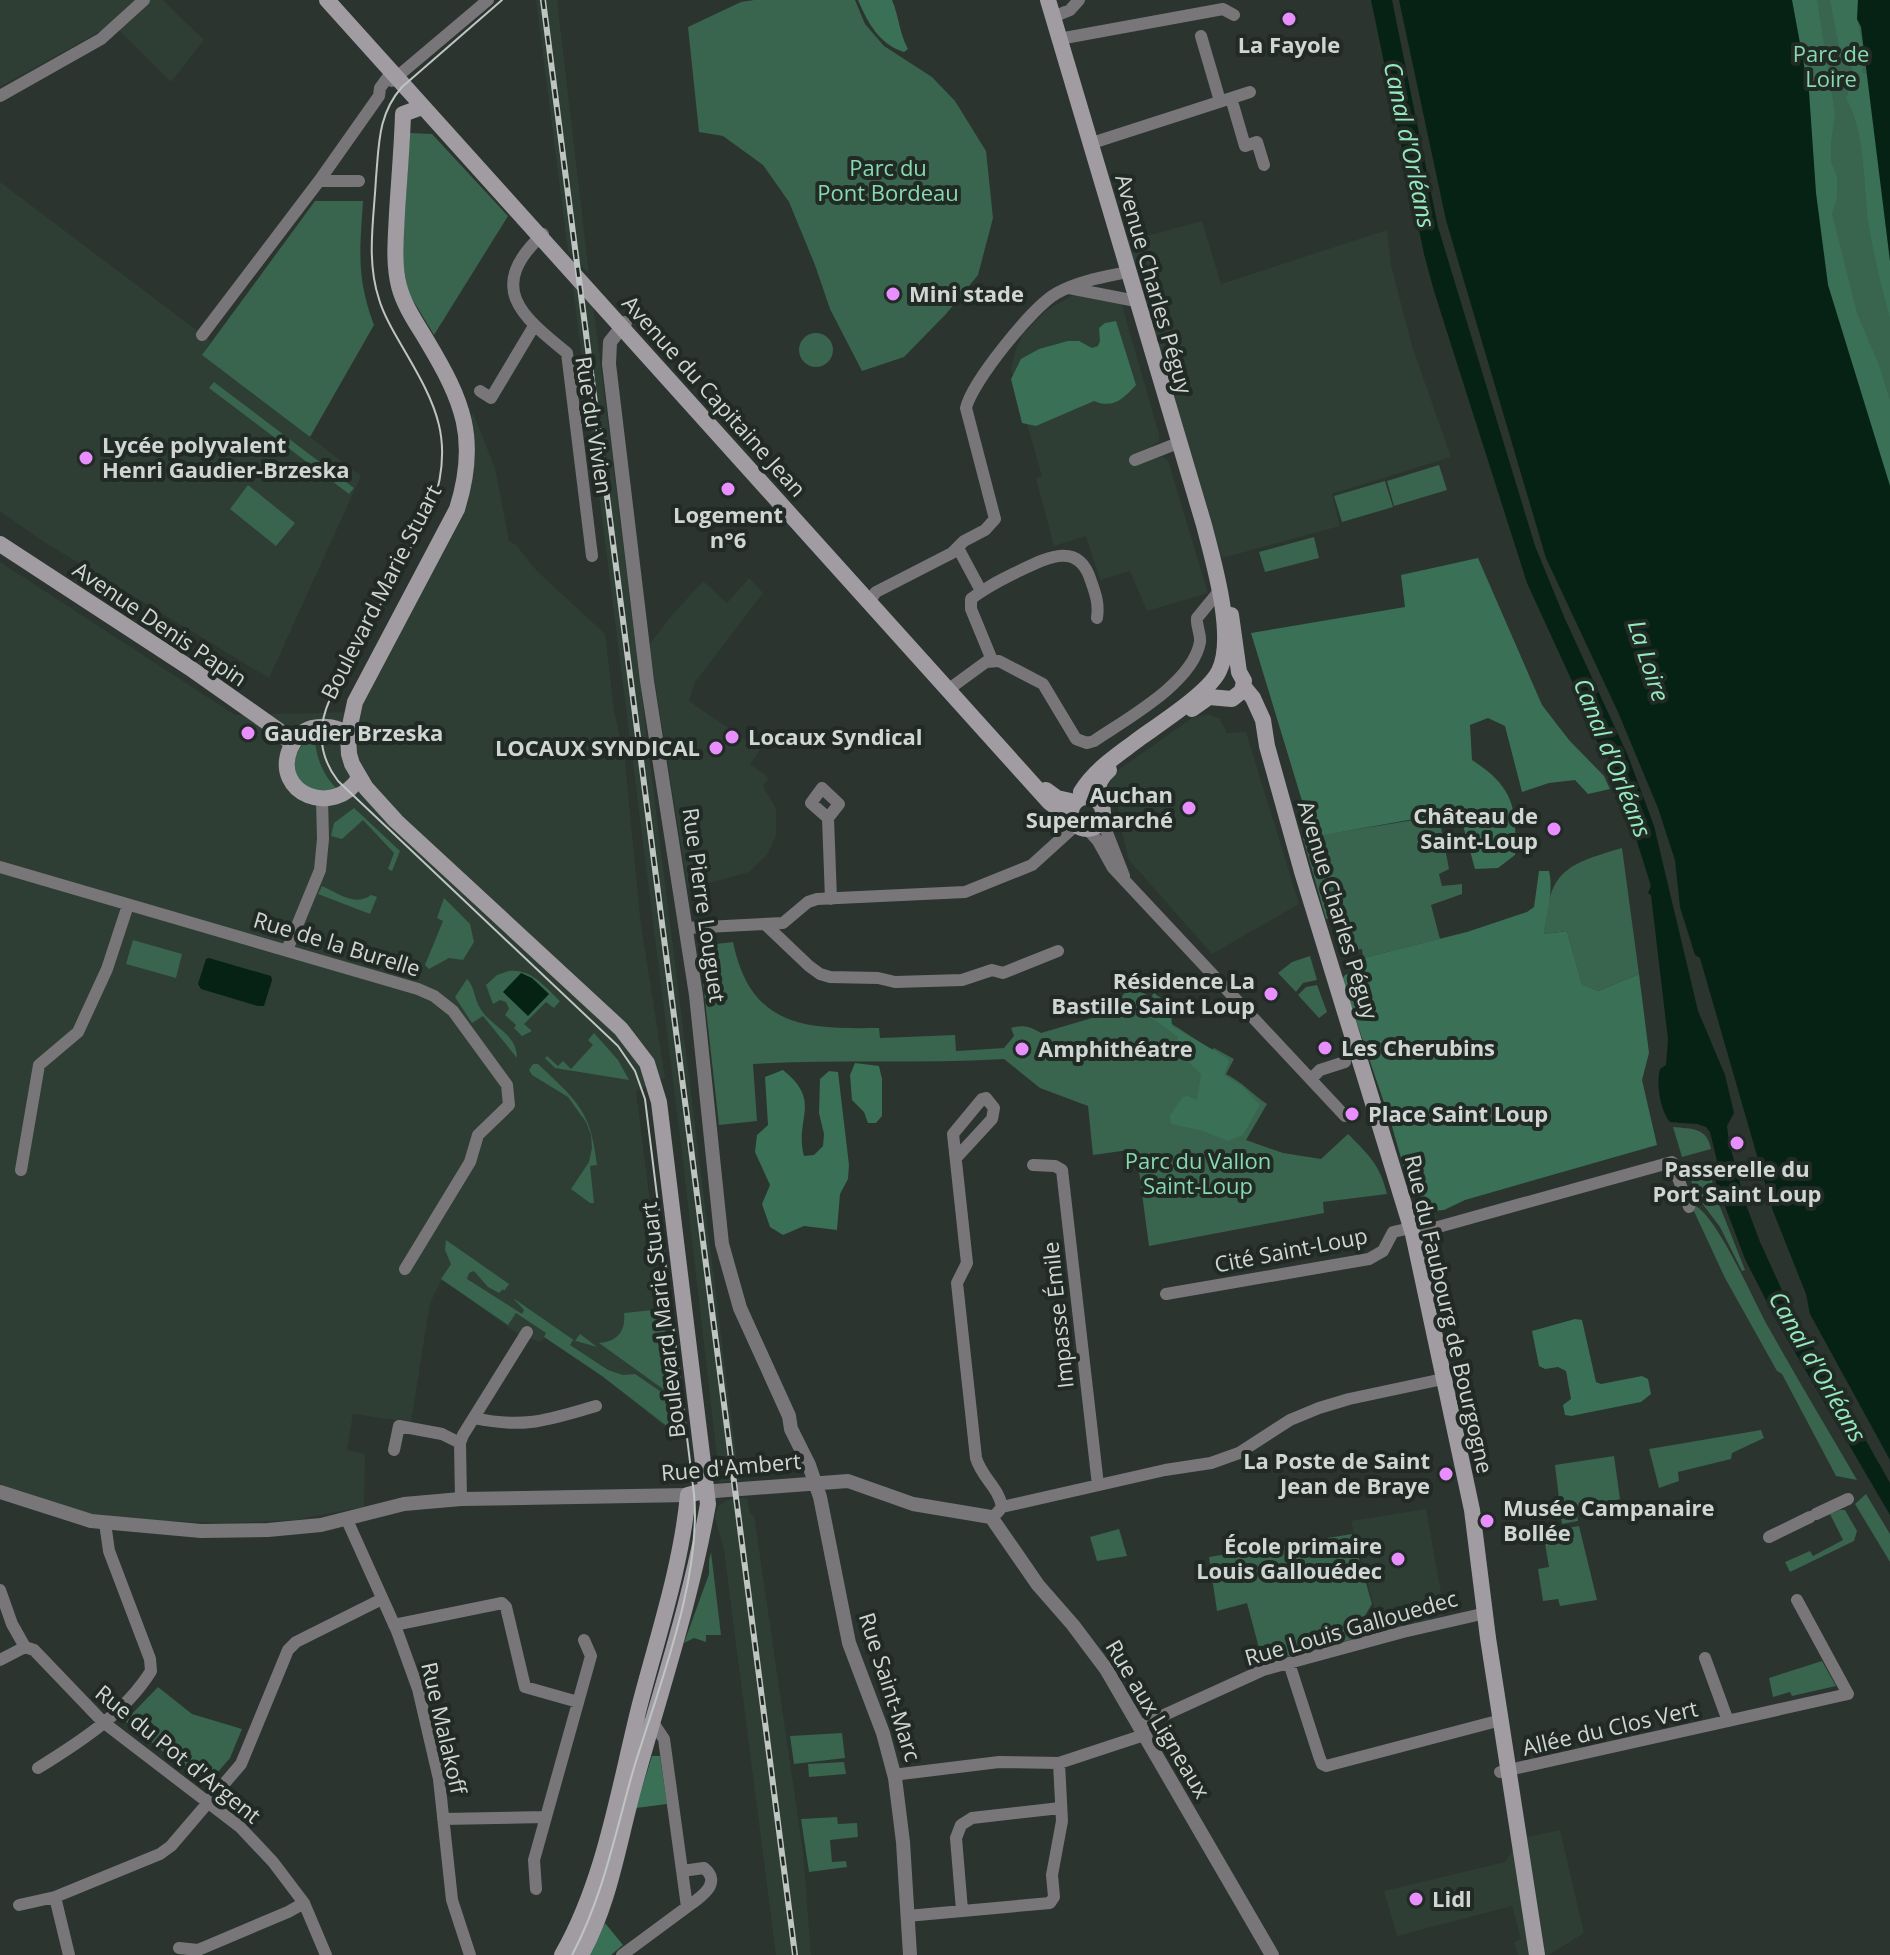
<svg xmlns="http://www.w3.org/2000/svg" width="1890" height="1955" font-family="'Open Sans',sans-serif">
<style>
.built{fill:#2e3e35}
.green{fill:#39644d}
.forest{fill:#3a7055}
.water{fill:#052215}
.lines{fill:none;stroke-linecap:round;stroke-linejoin:round}
.minor{stroke:#79767a;stroke-width:12}
.tertiary{stroke:#79767a;stroke-width:14}
.secondary{stroke:#a19ca2;stroke-width:16}
.tram{stroke:#bfc5c2;stroke-width:2}
.rail-casing{stroke:#bfc5c2;stroke-width:6}
.rail{stroke:#212a25;stroke-width:3;stroke-dasharray:9;stroke-linecap:butt}
.poi-dot{fill:#e88eff;stroke:#212a25;stroke-width:3}
.labels{text-anchor:middle;stroke-width:8;stroke-linejoin:round;paint-order:stroke}
.poi-label{font-size:22px;font-weight:bold;fill:#d0d6d3;stroke:#212a25;text-anchor:start}
.park-label{font-size:22px;fill:#87daaf;stroke:#212a25}
.street-label{font-size:22px;fill:#d0d6d3;stroke:#212a25}
.water-label{font-size:24px;font-style:italic;fill:#95eabd;stroke:#212a25}
</style>
<rect width="100%" height="100%" fill="#2b342f"/>
<path class="built" d="M0,0H163L204,40L171,82L113,24L0,87Z
M536,0H557L589,274L568,251Z
M0,182L211,341L203,355L361,476L269,678L44,542L0,511Z
M1202,221L1221,284L1387,230L1391,265L1412,346L1451,457L1332,494L1340,526L1222,558L1127,241Z
M572,280L593,303L739,1480L720,1482L679,1128Z
M1075,294L1121,302L1159,434V442L1152,446L1156,458L1162,457L1168,460L1208,593L1147,611L1130,571L1100,580L1086,536L1054,546L1036,479L1042,476L1011,369L1016,349L1023,334L1046,311Z
M473,413L495,468L509,541L516,545L537,571L605,634L614,711L625,760L640,918L665,1078L636,1091L679,1432L673,1433L602,1376L545,1337L541,1342L519,1335L442,1279L430,1303L411,1422L353,1414L347,1450L365,1454L364,1507L295,1520L226,1523L108,1519L59,1507L0,1487V562L235,715L357,712L465,502L469,418Z
M749,578L763,593L695,682L689,701L760,750L750,764L769,778L763,786L776,808V836L767,855L749,872L688,889L649,645L669,619L703,581L727,603Z
M1209,714L1220,719L1227,733L1246,732L1299,904L1212,954L1129,860L1119,821L1118,802L1108,787L1114,773L1192,718Z
M747,1498L750,1514L754,1515L803,1852L811,1955H776L724,1550L715,1517L718,1506L727,1500Z
M1426,1509L1445,1615L1381,1633L1351,1521Z
M1560,1830L1584,1933L1549,1955H1518L1514,1942L1521,1939L1512,1906L1397,1936L1384,1891L1505,1862L1521,1838Z"/>
<path class="green" d="M754,0H855L865,24L884,46L932,77L955,101L986,151L993,218L978,275L946,314L904,357L862,371L830,309L815,265L789,202L763,165L723,136L699,132L688,27L741,2Z
M1763,0H1890V571Z
M410,133L432,134L508,216L434,335L408,292L402,257Z
M315,201H363C360,250 356,277 374,325L310,437L202,355Z
M799 350a17 17 0 1 1 34 0a17 17 0 1 1-34 0Z
M214,382L354,488L349,494L209,388Z
M1439,465L1447,490L1394,506L1387,481Z
M1385,481L1393,507L1342,522L1334,496Z
M248,485L295,523L276,546L230,509Z
M1314,537L1319,558L1265,572L1259,552Z
M314,734C316,756 321,773 337,789C295,801 279,758 314,734Z
M354,808L400,851L392,871L388,869L394,853L363,820L342,839L331,836L334,823Z
M1439,816L1449,869L1439,874L1442,886L1462,884V894L1431,905L1440,939L1363,958L1362,949L1349,951L1341,915L1326,919L1303,838Z
M1622,848L1639,974L1598,991L1582,986L1567,931L1544,934C1549,871 1564,865 1622,848Z
M322,886C338,893 355,907 371,895L377,897L370,914L318,894Z
M444,898L470,924L474,942L463,960L449,958L429,969L425,965L443,921L437,918Z
M133,940L182,954L176,978L126,964Z
M733,942C751,1028 805,1029 879,1028L880,1038L955,1035L956,1051L1004,1048L1014,1036L1011,1028C1023,1024 1031,1027 1041,1033L1109,1013L1130,986L1151,997L1154,993L1161,998L1159,1003L1174,1014L1169,1022L1212,1050L1214,1048L1234,1059L1226,1074C1242,1082 1252,1094 1267,1104L1246,1140L1283,1153L1321,1159L1348,1134C1369,1155 1380,1165 1387,1194L1323,1202L1324,1213L1149,1246L1136,1149L1093,1155L1088,1106L1040,1088L1004,1059C921,1064 837,1059 753,1064L757,1121L719,1125L699,946Z
M1310,956L1317,980L1303,983L1296,992L1278,973L1292,962Z
M509,971C532,969 545,987 560,1001L554,1008L546,1002L524,1024L532,1031L522,1036L514,1028L516,1025L505,1015L509,1009L506,1002L500,1000L493,1004L486,985L497,975Z
M467,979C475,987 474,999 480,1008C491,1027 517,1033 517,1058L483,1016L472,1023L455,997Z
M1317,985L1327,1012L1319,1018L1298,995L1306,987Z
M594,1033L618,1060L629,1080L555,1068L545,1058L547,1056L558,1066L563,1061L571,1069L593,1045L588,1040Z
M533,1064H538C576,1100 591,1110 597,1165L590,1166L594,1203H590L571,1189L589,1162L592,1148L591,1135L586,1122L568,1097L532,1075L529,1070Z
M1673,1127C1692,1129 1707,1127 1711,1149L1682,1157Z
M1693,1161L1701,1162L1703,1173L1711,1176L1715,1194L1745,1270L1742,1271L1720,1227L1695,1194L1688,1169Z
M1694,1205C1718,1216 1754,1303 1770,1330C1798,1380 1828,1430 1857,1480L1836,1476L1782,1374L1777,1371L1725,1278L1692,1207Z
M446,1240L509,1284L504,1291L503,1289L499,1293L488,1287L474,1271L469,1273L467,1279L522,1314L524,1310L513,1298L575,1341L580,1334L597,1347L573,1340L570,1345L608,1370L623,1375L635,1374L670,1398L672,1430L602,1376L544,1337L546,1333L516,1313L508,1325L441,1279L451,1264L445,1250Z
M663,1309L670,1394L599,1343C617,1342 626,1331 624,1313Z
M1761,1430L1764,1438L1732,1453L1731,1459L1678,1472L1679,1481L1659,1488L1649,1449Z
M1614,1456L1620,1499L1577,1512L1578,1521L1562,1524L1555,1465Z
M1866,1494L1890,1534V1562L1855,1504Z
M1840,1510H1845L1857,1531L1854,1541L1790,1572L1785,1562L1810,1551L1813,1556L1843,1540L1830,1514Z
M1579,1526L1597,1600L1560,1606L1558,1599L1543,1601L1538,1569L1549,1567L1543,1532Z
M1119,1529L1127,1556L1097,1561L1090,1537Z
M1352,1534L1372,1604L1355,1632L1357,1638L1263,1663L1247,1603L1217,1611L1209,1557Z
M711,1552L721,1635H706V1642L694,1638L684,1643L709,1574V1560Z
M1822,1661L1836,1686L1792,1696L1790,1692L1773,1697L1769,1678Z
M158,1687L192,1714L242,1729L230,1758L206,1786L125,1721Z
M842,1733L845,1758L794,1764L790,1736Z
M844,1762L846,1774L809,1777L808,1764Z
M837,1817L838,1824L857,1823L858,1837L830,1840L832,1862L846,1861L847,1867L809,1872L801,1819Z"/>
<path class="forest" d="M858,0H892C899,16 899,33 908,49L904,52C879,44 868,23 858,0Z
M1792,0H1817L1835,113L1831,143V161L1837,177V198L1832,214L1857,313L1879,365L1890,401V486L1828,285L1816,193L1809,92Z
M1830,0H1858L1857,19L1866,61L1861,72L1868,75L1890,261V318C1881,285 1873,253 1868,220C1863,180 1866,134 1846,98L1855,76L1849,61L1841,57Z
M1116,321L1136,385C1123,399 1113,409 1094,401L1036,426L1022,423L1011,379L1021,359L1039,349L1068,341H1079L1092,348L1098,346L1100,341L1099,328L1105,323Z
M1478,558L1542,705L1569,740L1604,776L1610,789L1588,794L1575,780L1549,783L1522,792L1505,726L1488,718L1470,725L1472,760C1514,787 1517,808 1515,855L1498,868L1475,869L1459,811L1313,837L1251,633L1405,607L1401,575Z
M1539,871H1549C1554,892 1546,912 1544,934L1567,931L1582,985L1598,991L1639,974L1649,1053L1642,1080L1657,1145L1465,1200L1444,1210L1433,1211L1418,1194L1412,1196L1391,1123L1342,979L1345,975L1354,972V968L1363,958L1467,932L1527,912L1534,907Z
M1158,1004L1171,1014L1172,1026L1227,1058L1229,1062L1224,1075L1242,1086L1260,1105L1243,1135L1228,1141L1203,1131L1171,1124L1170,1115L1183,1097L1188,1096L1197,1100L1201,1074L1173,1048L1178,1037L1152,1018V1011Z
M855,1063L879,1066L882,1079V1116L876,1123H868L864,1112L852,1100L850,1075Z
M783,1070C823,1102 794,1118 804,1156L814,1155L823,1146L824,1134L819,1113L820,1079L829,1071L838,1072L849,1165L848,1179L840,1194L837,1230L804,1226L783,1235L770,1227L762,1204L770,1185L755,1152L757,1135L768,1125L765,1077Z
M1575,1319L1582,1320L1596,1382L1601,1384L1642,1376L1648,1379L1651,1394L1641,1402L1571,1416L1565,1415L1563,1405L1571,1399L1566,1371L1558,1367L1545,1369L1539,1366L1532,1331Z
M652,1756H660L667,1804L636,1808Z
M605,1923L623,1945L611,1955H590Z"/>
<path class="water" d="M1371,0H1392L1438,227L1535,546L1565,619L1628,756L1654,826L1698,1011L1725,1075L1734,1113L1727,1126L1729,1142L1745,1202L1760,1242L1786,1299L1890,1483V1515L1775,1318L1745,1259L1714,1177L1717,1161L1710,1132L1706,1127L1697,1124L1670,1122C1660,1110 1656,1084 1660,1069L1666,1065L1668,1039L1651,895L1648,893L1651,886L1613,765L1592,734L1593,727L1527,583L1434,291L1424,254Z
M1399,0H1792L1809,92L1816,193L1828,285L1890,486V1460L1810,1314L1806,1294L1773,1211L1700,958L1695,955L1680,907L1675,860L1658,808L1618,712L1546,558L1446,220Z
M1858,0H1890V261L1861,27L1857,19Z
M209,958L271,976L272,980L264,1006H258L201,989L198,984L206,959Z
M521,973L532,978L549,994L528,1016L503,992Z"/>
<g class="lines">
<path class="minor" d="M1053,17L1070,10L1079,0
M1201,36L1220,101
M1059,39L1223,9L1234,15
M392,81L488,0
M0,96L101,39L144,0
M1231,98L1245,146L1257,142L1264,165
M1089,144L1250,92
M319,181L379,96L380,88L388,77
M543,234C486,287 520,315 567,353L592,556
M1069,288L1136,301
M202,335L319,181H359
M480,391L491,398L534,326
M1135,460L1178,443
M958,548L980,589
M869,601L876,592L952,553L964,541L985,530L995,519L966,408C972,382 1033,306 1057,293C1078,281 1104,277 1128,272
M992,660L971,609V599C986,587 1001,580 1019,571C1046,558 1079,540 1091,581C1096,595 1099,604 1097,618
M949,689L986,662L999,661L1043,684L1076,739L1087,743L1094,741C1126,719 1193,683 1200,642C1201,634 1196,626 1197,618L1220,590
M828,818L811,803L822,788L839,804L828,818L831,899
M1102,820L1124,876
M1088,830L1098,841L1113,868L1345,1116
M0,867L418,989L434,996L453,1011L507,1085L509,1105L478,1135L470,1162L405,1269
M766,925L809,966L820,974L830,977L878,978L895,982L962,980L992,970L1003,973L1058,951
M687,928L783,923L808,902L817,899L965,892L1032,865L1076,825
M287,950L320,870L323,839L322,799
M1312,1078L1320,1070L1345,1062
M956,1158L992,1119L994,1108L986,1098L982,1099L953,1134L967,1263L957,1283L976,1458C982,1478 999,1488 1002,1507
M1033,1165L1055,1166L1062,1170L1098,1485
M21,1170L39,1065L78,1032L107,969L128,905
M1413,1234L1672,1162L1689,1207
M1166,1294L1369,1259L1383,1251L1393,1232L1411,1228
M474,1418C525,1429 547,1420 596,1406
M394,1450L399,1426L442,1434L460,1443
M461,1499L460,1443L463,1435L527,1332
M997,1513L1002,1507L1165,1470L1211,1463L1239,1453L1290,1420L1319,1408L1349,1399L1443,1379
M1816,1514L1848,1499
M347,1520L397,1631L418,1689L439,1779L452,1900L470,1955
M1769,1537L1810,1517
M0,1590L12,1624L25,1647L34,1650L103,1722L240,1827L273,1862L304,1903L326,1955
M394,1625L502,1603L506,1607L525,1687L578,1702
M1705,1658L1728,1721
M0,1660L25,1647
M1289,1663L1319,1756L1322,1764L1326,1766L1501,1720
M1140,1726L1263,1670L1403,1632L1486,1613
M38,1768C80,1742 125,1713 151,1671L150,1659L109,1551L105,1523
M1500,1772L1848,1694L1797,1600
M895,1778L901,1774L999,1762L1059,1763L1144,1735
M443,1819L546,1817L591,1656L584,1640
M682,1871L704,1868C723,1883 700,1898 687,1907
M536,1889L534,1860L546,1817
M19,1905L55,1897
M962,1910L956,1838L961,1825L972,1818L1060,1808
M907,1916L1050,1903L1054,1897L1052,1875L1062,1821L1059,1763
M179,1948L198,1950L288,1912L304,1903
M69,1955L55,1897L160,1854L171,1846L241,1764L288,1650L296,1642L382,1599
M622,1955L687,1907L664,1739L656,1727L644,1724"/>
<path class="tertiary" d="M625,323L610,342L609,364L647,681L696,995L722,1244L740,1308L789,1416L791,1429L809,1465L820,1497L849,1643L883,1733L895,1778L903,1842L910,1955
M706,1490L715,1491L848,1481L913,1504L991,1517L1038,1585L1073,1625L1106,1669L1272,1955
M0,1492L91,1521L201,1531L268,1530L321,1525L404,1504L461,1499L688,1495"/>
<path class="secondary" d="M327,0L1049,802L1071,818
M1048,0L1204,525C1213,560 1236,637 1219,671C1209,692 1161,723 1140,738C1118,755 1096,768 1081,792L1082,797
M422,107L403,114C402,147 399,180 397,213C396,237 393,262 399,286C404,306 417,324 427,341C463,401 479,439 457,509L355,702L348,735L349,754L352,764L366,788L396,821L621,1029L647,1063L659,1102L708,1504C691,1601 660,1692 634,1787C618,1844 610,1903 581,1955
M0,544L190,668L278,730L292,744
M1244,687L1253,698L1263,720L1267,746L1303,875L1413,1234L1472,1510L1488,1638L1537,1955
M1192,709L1209,697L1232,699L1242,691L1244,681L1239,672L1231,615
M348,735C339,727 324,725 312,728C302,731 294,739 290,749C272,794 334,818 359,778
M1046,790L1057,798L1075,802
M1071 813a16 16 0 1 1 32 0a16 16 0 1 1-32 0Z
M1098,800C1095,788 1100,778 1109,770
M562,1955C605,1880 619,1787 640,1704C658,1635 681,1567 688,1495L706,1490"/>
<path class="tram" d="M502,0L402,87C378,114 379,144 376,178C374,218 366,260 379,299C384,317 394,332 403,348C437,406 455,441 432,508L330,699C317,728 318,755 338,781L618,1046L635,1071L645,1099L694,1494C702,1580 658,1688 633,1771C615,1834 603,1897 572,1955"/>
<defs>
<path id="rail" d="M543,0L795,1955"/>
</defs>
<use href="#rail" class="rail-casing"/>
<use href="#rail" class="rail"/>
</g>
<g class="poi-dot">
<circle cx="1289" cy="19" r="8"/>
<circle cx="893" cy="294" r="8"/>
<circle cx="86" cy="458" r="8"/>
<circle cx="728" cy="489" r="8"/>
<circle cx="248" cy="733" r="8"/>
<circle cx="732" cy="737" r="8"/>
<circle cx="716" cy="748" r="8"/>
<circle cx="1189" cy="808" r="8"/>
<circle cx="1554" cy="829" r="8"/>
<circle cx="1271" cy="994" r="8"/>
<circle cx="1325" cy="1048" r="8"/>
<circle cx="1022" cy="1049" r="8"/>
<circle cx="1352" cy="1114" r="8"/>
<circle cx="1737" cy="1143" r="8"/>
<circle cx="1446" cy="1474" r="8"/>
<circle cx="1487" cy="1521" r="8"/>
<circle cx="1398" cy="1559" r="8"/>
<circle cx="1416" cy="1899" r="8"/>
</g>
<g class="labels">
<g class="poi-label">
<text x="1289" y="53" text-anchor="middle">La Fayole</text>
<text x="909" y="302">Mini stade</text>
<text x="102" y="453">Lycée polyvalent<tspan x="102" dy="25">Henri Gaudier-Brzeska</tspan></text>
<text x="728" y="523" text-anchor="middle">Logement<tspan x="728" dy="25">n°6</tspan></text>
<text x="264" y="741">Gaudier Brzeska</text>
<text x="748" y="745">Locaux Syndical</text>
<text x="700" y="756" text-anchor="end">LOCAUX SYNDICAL</text>
<text x="1173" y="803" text-anchor="end">Auchan<tspan x="1173" dy="25">Supermarché</tspan></text>
<text x="1538" y="824" text-anchor="end">Château de<tspan x="1538" dy="25">Saint-Loup</tspan></text>
<text x="1255" y="989" text-anchor="end">Résidence La<tspan x="1255" dy="25">Bastille Saint Loup</tspan></text>
<text x="1341" y="1056">Les Cherubins</text>
<text x="1038" y="1057">Amphithéatre</text>
<text x="1368" y="1122">Place Saint Loup</text>
<text x="1737" y="1177" text-anchor="middle">Passerelle du<tspan x="1737" dy="25">Port Saint Loup</tspan></text>
<text x="1430" y="1469" text-anchor="end">La Poste de Saint<tspan x="1430" dy="25">Jean de Braye</tspan></text>
<text x="1503" y="1516">Musée Campanaire<tspan x="1503" dy="25">Bollée</tspan></text>
<text x="1382" y="1554" text-anchor="end">École primaire<tspan x="1382" dy="25">Louis Gallouédec</tspan></text>
<text x="1432" y="1907">Lidl</text>
</g>
<g class="park-label">
<text x="1831" y="62">Parc de<tspan x="1831" dy="25">Loire</tspan></text>
<text x="888" y="176">Parc du<tspan x="888" dy="25">Pont Bordeau</tspan></text>
<text x="1198" y="1169">Parc du Vallon<tspan x="1198" dy="25">Saint-Loup</tspan></text>
</g>
<g class="street-label">
<text transform="translate(1154 284) rotate(74)" y="8">Avenue Charles Péguy</text>
<text transform="translate(714 396) rotate(48)" y="8">Avenue du Capitaine Jean</text>
<text transform="translate(594 425) rotate(81)" y="8">Rue du Vivien</text>
<text transform="translate(381 592) rotate(-63)" y="8">Boulevard Marie Stuart</text>
<text transform="translate(160 624) rotate(34)" y="8">Avenue Denis Papin</text>
<text transform="translate(704 905) rotate(82)" y="8">Rue Pierre Louguet</text>
<text transform="translate(1338 910) rotate(73)" y="8">Avenue Charles Péguy</text>
<text transform="translate(337 944) rotate(17)" y="8">Rue de la Burelle</text>
<text transform="translate(1291 1250) rotate(-11)" y="8">Cité Saint-Loup</text>
<text transform="translate(1449 1314) rotate(77)" y="8">Rue du Faubourg de Bourgogne</text>
<text transform="translate(1058 1315) rotate(-96)" y="8">Impasse Émile</text>
<text transform="translate(663 1320) rotate(-97)" y="8">Boulevard Marie Stuart</text>
<text transform="translate(731 1467) rotate(-5)" y="8">Rue d'Ambert</text>
<text transform="translate(1351 1628) rotate(-16)" y="8">Rue Louis Gallouedec</text>
<text transform="translate(890 1687) rotate(72)" y="8">Rue Saint-Marc</text>
<text transform="translate(1158 1719) rotate(59)" y="8">Rue aux Ligneaux</text>
<text transform="translate(444 1728) rotate(77)" y="8">Rue Malakoff</text>
<text transform="translate(1610 1728) rotate(-13)" y="8">Allée du Clos Vert</text>
<text transform="translate(178 1754) rotate(39)" y="8">Rue du Pot d'Argent</text>
</g>
<g class="water-label">
<text transform="translate(1409 145) rotate(78)" y="8">Canal d'Orléans</text>
<text transform="translate(1648 661) rotate(72)" y="8">La Loire</text>
<text transform="translate(1612 758) rotate(68)" y="8">Canal d'Orléans</text>
<text transform="translate(1817 1367) rotate(60)" y="8">Canal d'Orléans</text>
</g>
</g>
</svg>
